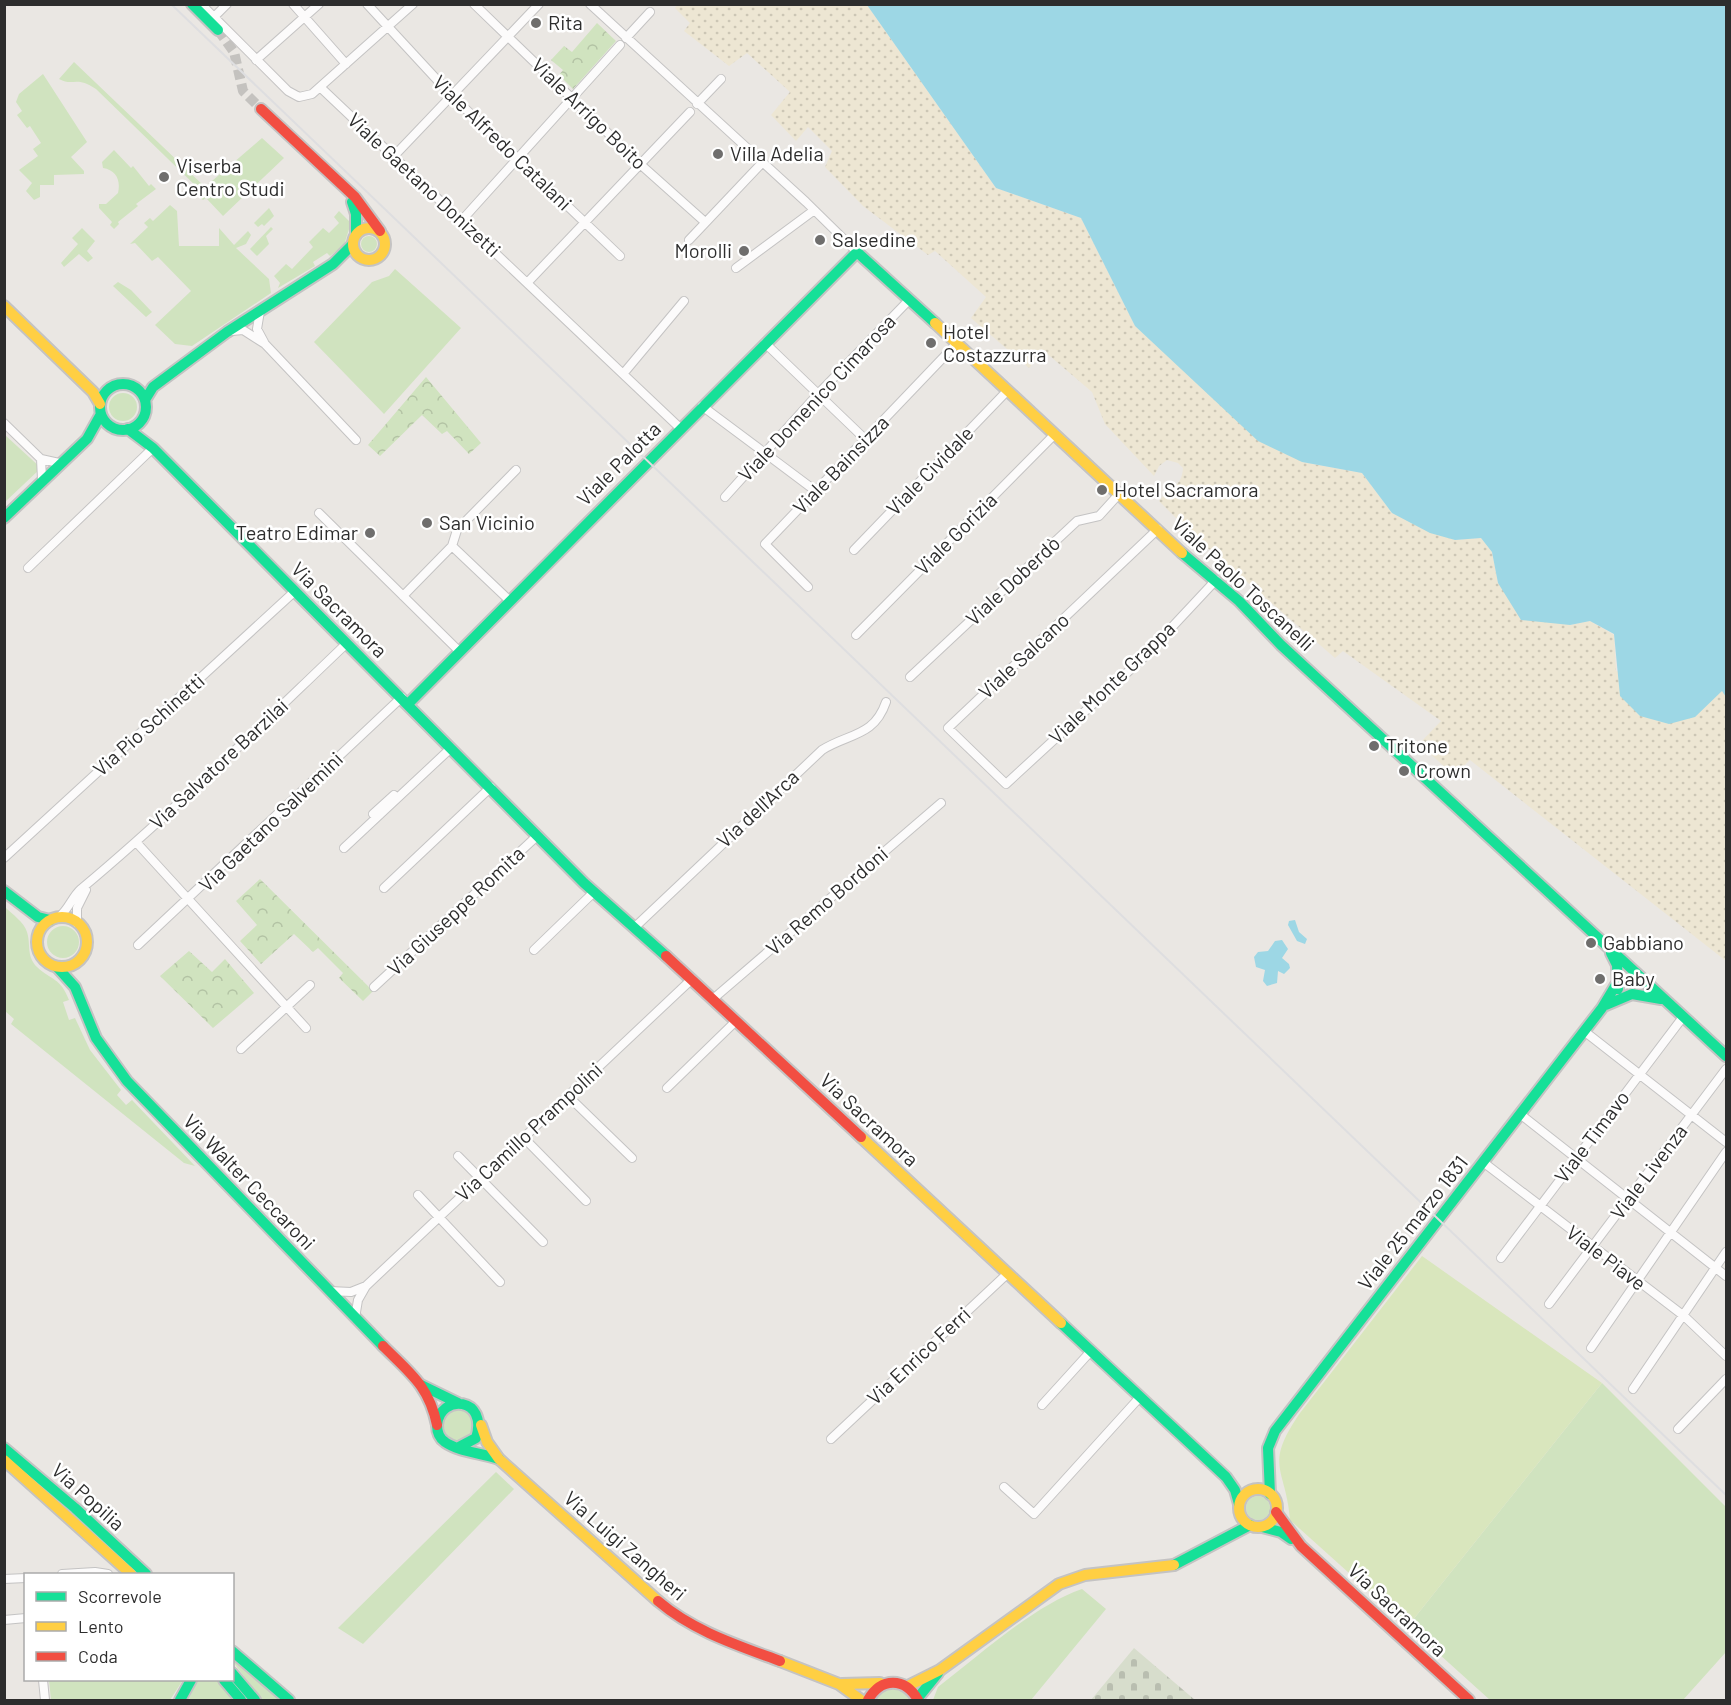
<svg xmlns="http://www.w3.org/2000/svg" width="1731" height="1705" font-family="Barlow,sans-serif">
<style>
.grass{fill:#d0e3bf}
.forest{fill:url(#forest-crowns)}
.sand{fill:url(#sand-dots)}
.cemetery{fill:url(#cemetery-stones)}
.pitch{fill:#d9e6bd}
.water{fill:#9dd7e5}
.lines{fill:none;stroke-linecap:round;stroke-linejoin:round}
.secondary-tunnel{stroke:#c4c2bf;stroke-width:10;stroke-dasharray:10 5;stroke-linecap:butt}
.street-casing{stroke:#c4c3c3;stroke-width:10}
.fast-casing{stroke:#c4c3c3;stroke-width:14}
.slow-casing{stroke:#c4c3c3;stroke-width:14}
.jam-casing{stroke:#c4c3c3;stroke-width:14}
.street{stroke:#fcfbfb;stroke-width:8}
.fast{stroke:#16e098;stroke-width:10}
.slow{stroke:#ffcf43;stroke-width:10}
.jam{stroke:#f24e42;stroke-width:10}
.rail{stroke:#dedee0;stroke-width:2}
.poi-dot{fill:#6f6e6d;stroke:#fff;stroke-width:2}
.labels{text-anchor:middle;stroke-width:5;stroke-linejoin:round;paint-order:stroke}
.poi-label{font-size:20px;fill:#2d2d2d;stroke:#fff;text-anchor:start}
.street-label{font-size:20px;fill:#2d2d2d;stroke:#fff}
</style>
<defs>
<pattern id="forest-crowns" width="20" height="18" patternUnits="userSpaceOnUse" patternTransform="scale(1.5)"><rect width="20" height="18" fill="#d0e3bf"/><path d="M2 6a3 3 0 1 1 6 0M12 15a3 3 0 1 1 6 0" fill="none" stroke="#b3c3a4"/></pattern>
<pattern id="sand-dots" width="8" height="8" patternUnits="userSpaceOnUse" patternTransform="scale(1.5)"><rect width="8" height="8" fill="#ede6d3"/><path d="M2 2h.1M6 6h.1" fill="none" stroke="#ccc6b5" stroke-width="1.8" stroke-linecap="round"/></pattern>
<pattern id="cemetery-stones" width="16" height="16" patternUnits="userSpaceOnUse" patternTransform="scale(1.5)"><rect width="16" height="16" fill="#d7ddcc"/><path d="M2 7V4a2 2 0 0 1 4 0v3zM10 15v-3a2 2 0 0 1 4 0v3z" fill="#b9beb0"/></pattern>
</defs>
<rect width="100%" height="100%" fill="#eae7e3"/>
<path class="grass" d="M74,62L205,187L262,138L284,158L223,216L206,198L203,200L197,194L201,191L96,89C75,75 74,87 59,79Z
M43,74L87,142L71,157L84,171V174L54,175V185H40V197L34,200L26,191L32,183L19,170L38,156L33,149L41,143L30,126L27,128L17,115L22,111L16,102L19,94Z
M114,150L131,168L133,166L149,186L151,184L156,189L136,204L138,206L118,222L119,224L114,229L110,225L112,222L99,208V204H106L118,193C121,180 116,170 103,168L102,162Z
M170,205L177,211L179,246H219V228L234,245L248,231L251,235L246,244L236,248L269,279L271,293L192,346L175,344L155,325L191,291L158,257L152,261L135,243L130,244L148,227L144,223L150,218L153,221Z
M269,208L274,216L264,226L262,224L258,227L254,223Z
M339,211L351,223L344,245L330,256L327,253L313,262L315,266L278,288L280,283L274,276L286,264L292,269L313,247L309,242L323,228L329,233L339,223L334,217Z
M271,227L273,229L266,236L269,244L257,256L250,249Z
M82,228L95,241L87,251L93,258L88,262L79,254L64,267L61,263L78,244L72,238Z
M361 244a8 8 0 1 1 16 0a8 8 0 1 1-16 0Z
M395,269L461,328L384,414L314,342L372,282L389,276Z
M118,282L131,290L152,312L146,317L113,286Z
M109 407a14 14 0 1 1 28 0a14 14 0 1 1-28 0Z
M5,435L41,468L5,502Z
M5,907C12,914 24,922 27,932C31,944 26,956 37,967C52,981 60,977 69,1000L63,1002L69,1020L75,1018L90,1050L121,1090L117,1095L126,1105L132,1100L195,1166L184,1163L11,1024L14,1019L5,1011Z
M47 942a16 16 0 1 1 32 0a16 16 0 1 1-32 0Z
M1602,1383L1726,1507V1652L1683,1700H1490L1408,1626Z
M442 1425a16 16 0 1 1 32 0a16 16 0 1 1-32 0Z
M496,1472L514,1489L363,1644L338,1628Z
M1246 1508a12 12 0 1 1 24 0a12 12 0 1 1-24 0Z
M1082,1589L1106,1609L1031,1700H933L938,1687C980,1655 1033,1606 1082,1589Z
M233,1658L282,1700H262L233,1662Z
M49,1680H183L170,1700H51Z
M198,1680H217L234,1700H188Z
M893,1688L904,1691L911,1700H875L882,1691Z"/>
<path class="forest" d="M597,23L616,41L573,89L559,75L563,70L551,60L564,46L572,52Z
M426,377L481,443L469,454L447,431L442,434L422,415L380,456L368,445Z
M260,879L373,991L363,1001L339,978L343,973L318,948L313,952L294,934L261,964L240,941L257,925L236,901Z
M189,951L212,972L225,959L254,993L213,1028L160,976Z"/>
<path class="sand" d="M678,4L867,5L996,188L1081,218L1135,326L1302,462L1362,473L1392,513L1455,540L1481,538L1492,552L1498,583L1570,625L1590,621L1614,635L1616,671L1722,691L1726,697V961L1470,760L1454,775L1419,744L1441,721L1343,651L1335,658L1194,536L1159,501C1170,487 1182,487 1183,468L1178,463L1167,460L1159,466L1154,476L1105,424L1092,392L1044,351L1029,368L971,318L986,297L935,251L928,255L863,206L825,167L832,151L808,127L796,141L771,115L790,92L747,53L729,66L684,31L690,23L675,8Z"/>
<path class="cemetery" d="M1134,1648L1195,1700H1091Z"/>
<path class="pitch" d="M1422,1256L1602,1383L1408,1626L1290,1520C1286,1467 1263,1467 1300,1413Z"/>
<path class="water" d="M867,5H1726V697L1722,691L1695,717L1669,724L1640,716L1620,696L1614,634L1590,621L1570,625L1521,620L1498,583L1492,552L1481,538L1455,540L1430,533L1392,513L1362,473L1302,462L1258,441L1135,326L1081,218L996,188Z
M1295,920L1299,932L1307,939L1305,944L1297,941L1288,925L1289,921Z
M1282,940L1288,949L1282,958L1289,964L1290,968L1284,974L1278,971L1277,983L1267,986L1263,981L1265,970L1256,967L1254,957L1258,952L1268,951L1275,941Z"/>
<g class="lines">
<path class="secondary-tunnel" d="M218,30L234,52L243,91L261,109"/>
<defs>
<path id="street" d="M201,4L288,91L299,97L312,94L413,4
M293,4L346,64
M367,4L452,96L620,256
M474,4L640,164L705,222
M590,4L806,202L857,252
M214,17L227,4
M626,38L650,12
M256,60L319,4
M320,87L680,428
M697,104L721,79
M394,156L539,4
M462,220L620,45
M689,240L761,164
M736,268L813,211
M528,282L690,112
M260,311L257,329L264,342
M232,331L243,330L265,344L356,440
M765,343L866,440
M623,374L684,301
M702,406L817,492
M4,423L41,459L59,463
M41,459L42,479
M725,497L817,395L909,300
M319,513L459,651
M1158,529L948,728L1006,784L1144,657L1216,580
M452,546L509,600
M854,550L1007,391
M28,568L153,448
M808,587L765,544L958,342
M403,596L452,546L457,530L516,470
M856,635L1055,434
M910,677L1077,521L1099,516L1119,494
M373,814L394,795
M136,842L306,1028
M344,848L451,748
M4,858L294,592
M384,888L491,787
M59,917C69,909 72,897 81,889C173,812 259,727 346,644
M77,923V908L86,890
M635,927L822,750C849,733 874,737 886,702
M138,945L402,697
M534,950L594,892
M374,987L537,836
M713,999L941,803
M1584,1031L1726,1142
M241,1049L310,985
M667,1088L736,1021
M568,1096L632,1158
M1520,1114L1726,1276
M524,1138L586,1201
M458,1156L543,1242
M1483,1162L1684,1316L1726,1356
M418,1195L500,1282
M1501,1258L1683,1017
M330,1291L351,1292L366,1286
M1549,1304L1726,1069
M355,1318L358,1300L366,1286L692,979
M1591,1348L1726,1152
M1633,1389L1726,1252
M1042,1405L1091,1351
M1678,1429L1726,1379
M831,1439L1007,1274
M1004,1487L1034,1514L1140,1397
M62,1574L95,1572L108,1574
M4,1579L26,1578
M4,1620L26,1618
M43,1680L45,1700"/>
<path id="fast" d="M192,4L218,30
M352,202L356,214V234
M100 407a23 23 0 1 1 46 0a23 23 0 1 1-46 0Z
M145,400L153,387L227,332L333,264L353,244
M128,429L153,448L584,883L666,956
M4,518L87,439L101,414
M1182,553L1239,601L1281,645L1726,1056
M409,703L857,252L935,323
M4,891L38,917L50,920
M1611,953L1617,965L1618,989
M57,967L75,987L96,1038L127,1081L383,1346
M1606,1005L1632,994L1661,999
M1061,1323L1226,1477L1235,1490L1239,1504
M421,1385L458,1403
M459,1447L476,1438C489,1397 440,1393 437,1425C437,1432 439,1438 445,1442C459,1452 482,1453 499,1459
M4,1448L75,1508L146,1574
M1270,1494L1268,1448L1275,1431L1602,1008L1617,983
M1262,1527L1281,1532L1291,1539
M1174,1565L1250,1525
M232,1651L289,1700
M232,1673L255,1700
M224,1680L241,1700
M917,1699L938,1673
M180,1700L191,1680"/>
<path id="slow" d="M353 244a16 16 0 1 1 32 0a16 16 0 1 1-32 0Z
M4,306L93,392L100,404
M935,323L1182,553
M37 942a25 25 0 1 1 50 0a25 25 0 1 1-50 0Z
M861,1137L1061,1323
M481,1425L487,1442L499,1459L658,1601
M4,1460L131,1574
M1239 1508a19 19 0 1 1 38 0a19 19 0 1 1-38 0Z
M780,1661L839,1684L861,1700
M842,1684L880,1683
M908,1686L940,1670L1059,1584L1085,1575L1174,1565"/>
<path id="jam" d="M261,109L355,197L380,231
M666,956L861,1137
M383,1346C410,1373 429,1386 437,1425
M1276,1512L1301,1546L1469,1700
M658,1601C693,1631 737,1645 780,1661
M868,1700C881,1677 905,1677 918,1700"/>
</defs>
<use href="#street" class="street-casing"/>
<use href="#fast" class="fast-casing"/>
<use href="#slow" class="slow-casing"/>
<use href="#jam" class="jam-casing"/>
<use href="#street" class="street"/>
<use href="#fast" class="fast"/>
<use href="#slow" class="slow"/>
<use href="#jam" class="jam"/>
<path class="rail" d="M171,4L1726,1495"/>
</g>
<g class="poi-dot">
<circle cx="536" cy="23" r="6"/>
<circle cx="718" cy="154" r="6"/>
<circle cx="164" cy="177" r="6"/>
<circle cx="820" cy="240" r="6"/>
<circle cx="744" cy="251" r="6"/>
<circle cx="931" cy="343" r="6"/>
<circle cx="1102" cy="490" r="6"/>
<circle cx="427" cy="523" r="6"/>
<circle cx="370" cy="533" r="6"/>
<circle cx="1374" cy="746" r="6"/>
<circle cx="1404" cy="771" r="6"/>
<circle cx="1591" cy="943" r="6"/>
<circle cx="1600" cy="979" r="6"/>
</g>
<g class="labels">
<g class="poi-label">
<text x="548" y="30">Rita</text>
<text x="730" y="161">Villa Adelia</text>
<text x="176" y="173">Viserba<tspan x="176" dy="23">Centro Studi</tspan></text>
<text x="832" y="247">Salsedine</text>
<text x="732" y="258" text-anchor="end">Morolli</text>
<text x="943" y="339">Hotel<tspan x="943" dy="23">Costazzurra</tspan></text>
<text x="1114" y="497">Hotel Sacramora</text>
<text x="439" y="530">San Vicinio</text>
<text x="358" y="540" text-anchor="end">Teatro Edimar</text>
<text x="1386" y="753">Tritone</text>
<text x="1416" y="778">Crown</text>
<text x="1603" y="950">Gabbiano</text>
<text x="1612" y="986">Baby</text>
</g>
<g class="street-label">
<text transform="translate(589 114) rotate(44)" y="7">Viale Arrigo Boito</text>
<text transform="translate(502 143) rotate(44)" y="7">Viale Alfredo Catalani</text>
<text transform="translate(424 185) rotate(43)" y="7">Viale Gaetano Donizetti</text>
<text transform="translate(817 398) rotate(-47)" y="7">Viale Domenico Cimarosa</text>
<text transform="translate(619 464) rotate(-45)" y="7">Viale Palotta</text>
<text transform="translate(841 465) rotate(-46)" y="7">Viale Bainsizza</text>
<text transform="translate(930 471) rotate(-46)" y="7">Viale Cividale</text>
<text transform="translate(956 534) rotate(-45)" y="7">Viale Gorizia</text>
<text transform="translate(1013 581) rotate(-43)" y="7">Viale Doberdò</text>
<text transform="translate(1243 584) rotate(43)" y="7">Viale Paolo Toscanelli</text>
<text transform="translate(339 610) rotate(45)" y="7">Via Sacramora</text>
<text transform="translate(1024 656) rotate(-43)" y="7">Viale Salcano</text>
<text transform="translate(1112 683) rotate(-44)" y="7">Viale Monte Grappa</text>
<text transform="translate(149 725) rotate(-42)" y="7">Via Pio Schinetti</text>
<text transform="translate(219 764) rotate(-43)" y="7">Via Salvatore Barzilai</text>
<text transform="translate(758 809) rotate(-43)" y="7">Via dell'Arca</text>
<text transform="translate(271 822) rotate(-44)" y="7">Via Gaetano Salvemini</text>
<text transform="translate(827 901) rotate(-41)" y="7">Via Remo Bordoni</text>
<text transform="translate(456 911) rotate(-43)" y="7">Via Giuseppe Romita</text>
<text transform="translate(869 1120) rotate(43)" y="7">Via Sacramora</text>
<text transform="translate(529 1132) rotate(-43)" y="7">Via Camillo Prampolini</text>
<text transform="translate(1592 1137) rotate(-53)" y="7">Viale Timavo</text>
<text transform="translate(1649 1172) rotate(-53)" y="7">Viale Livenza</text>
<text transform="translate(249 1182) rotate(46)" y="7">Via Walter Ceccaroni</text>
<text transform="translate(1413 1223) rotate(-52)" y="7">Viale 25 marzo 1831</text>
<text transform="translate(1606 1258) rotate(37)" y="7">Viale Piave</text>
<text transform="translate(919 1356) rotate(-43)" y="7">Via Enrico Ferri</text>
<text transform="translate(88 1497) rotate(42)" y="7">Via Popilia</text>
<text transform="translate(625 1546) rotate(41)" y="7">Via Luigi Zangheri</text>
<text transform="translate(1397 1610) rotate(43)" y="7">Via Sacramora</text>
</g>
</g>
<rect width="1731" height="1705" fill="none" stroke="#2d2d2d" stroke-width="12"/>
<rect x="24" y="1573" width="210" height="108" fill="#ffffff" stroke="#ababab" stroke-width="1.5"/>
<rect x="36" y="1592" width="30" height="9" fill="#16e098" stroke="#ababab" stroke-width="1.5"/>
<text x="78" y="1603" font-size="18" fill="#2d2d2d">Scorrevole</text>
<rect x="36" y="1622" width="30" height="9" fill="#ffcf43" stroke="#ababab" stroke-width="1.5"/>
<text x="78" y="1633" font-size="18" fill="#2d2d2d">Lento</text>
<rect x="36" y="1652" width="30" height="9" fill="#f24e42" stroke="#ababab" stroke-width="1.5"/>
<text x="78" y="1663" font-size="18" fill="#2d2d2d">Coda</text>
</svg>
